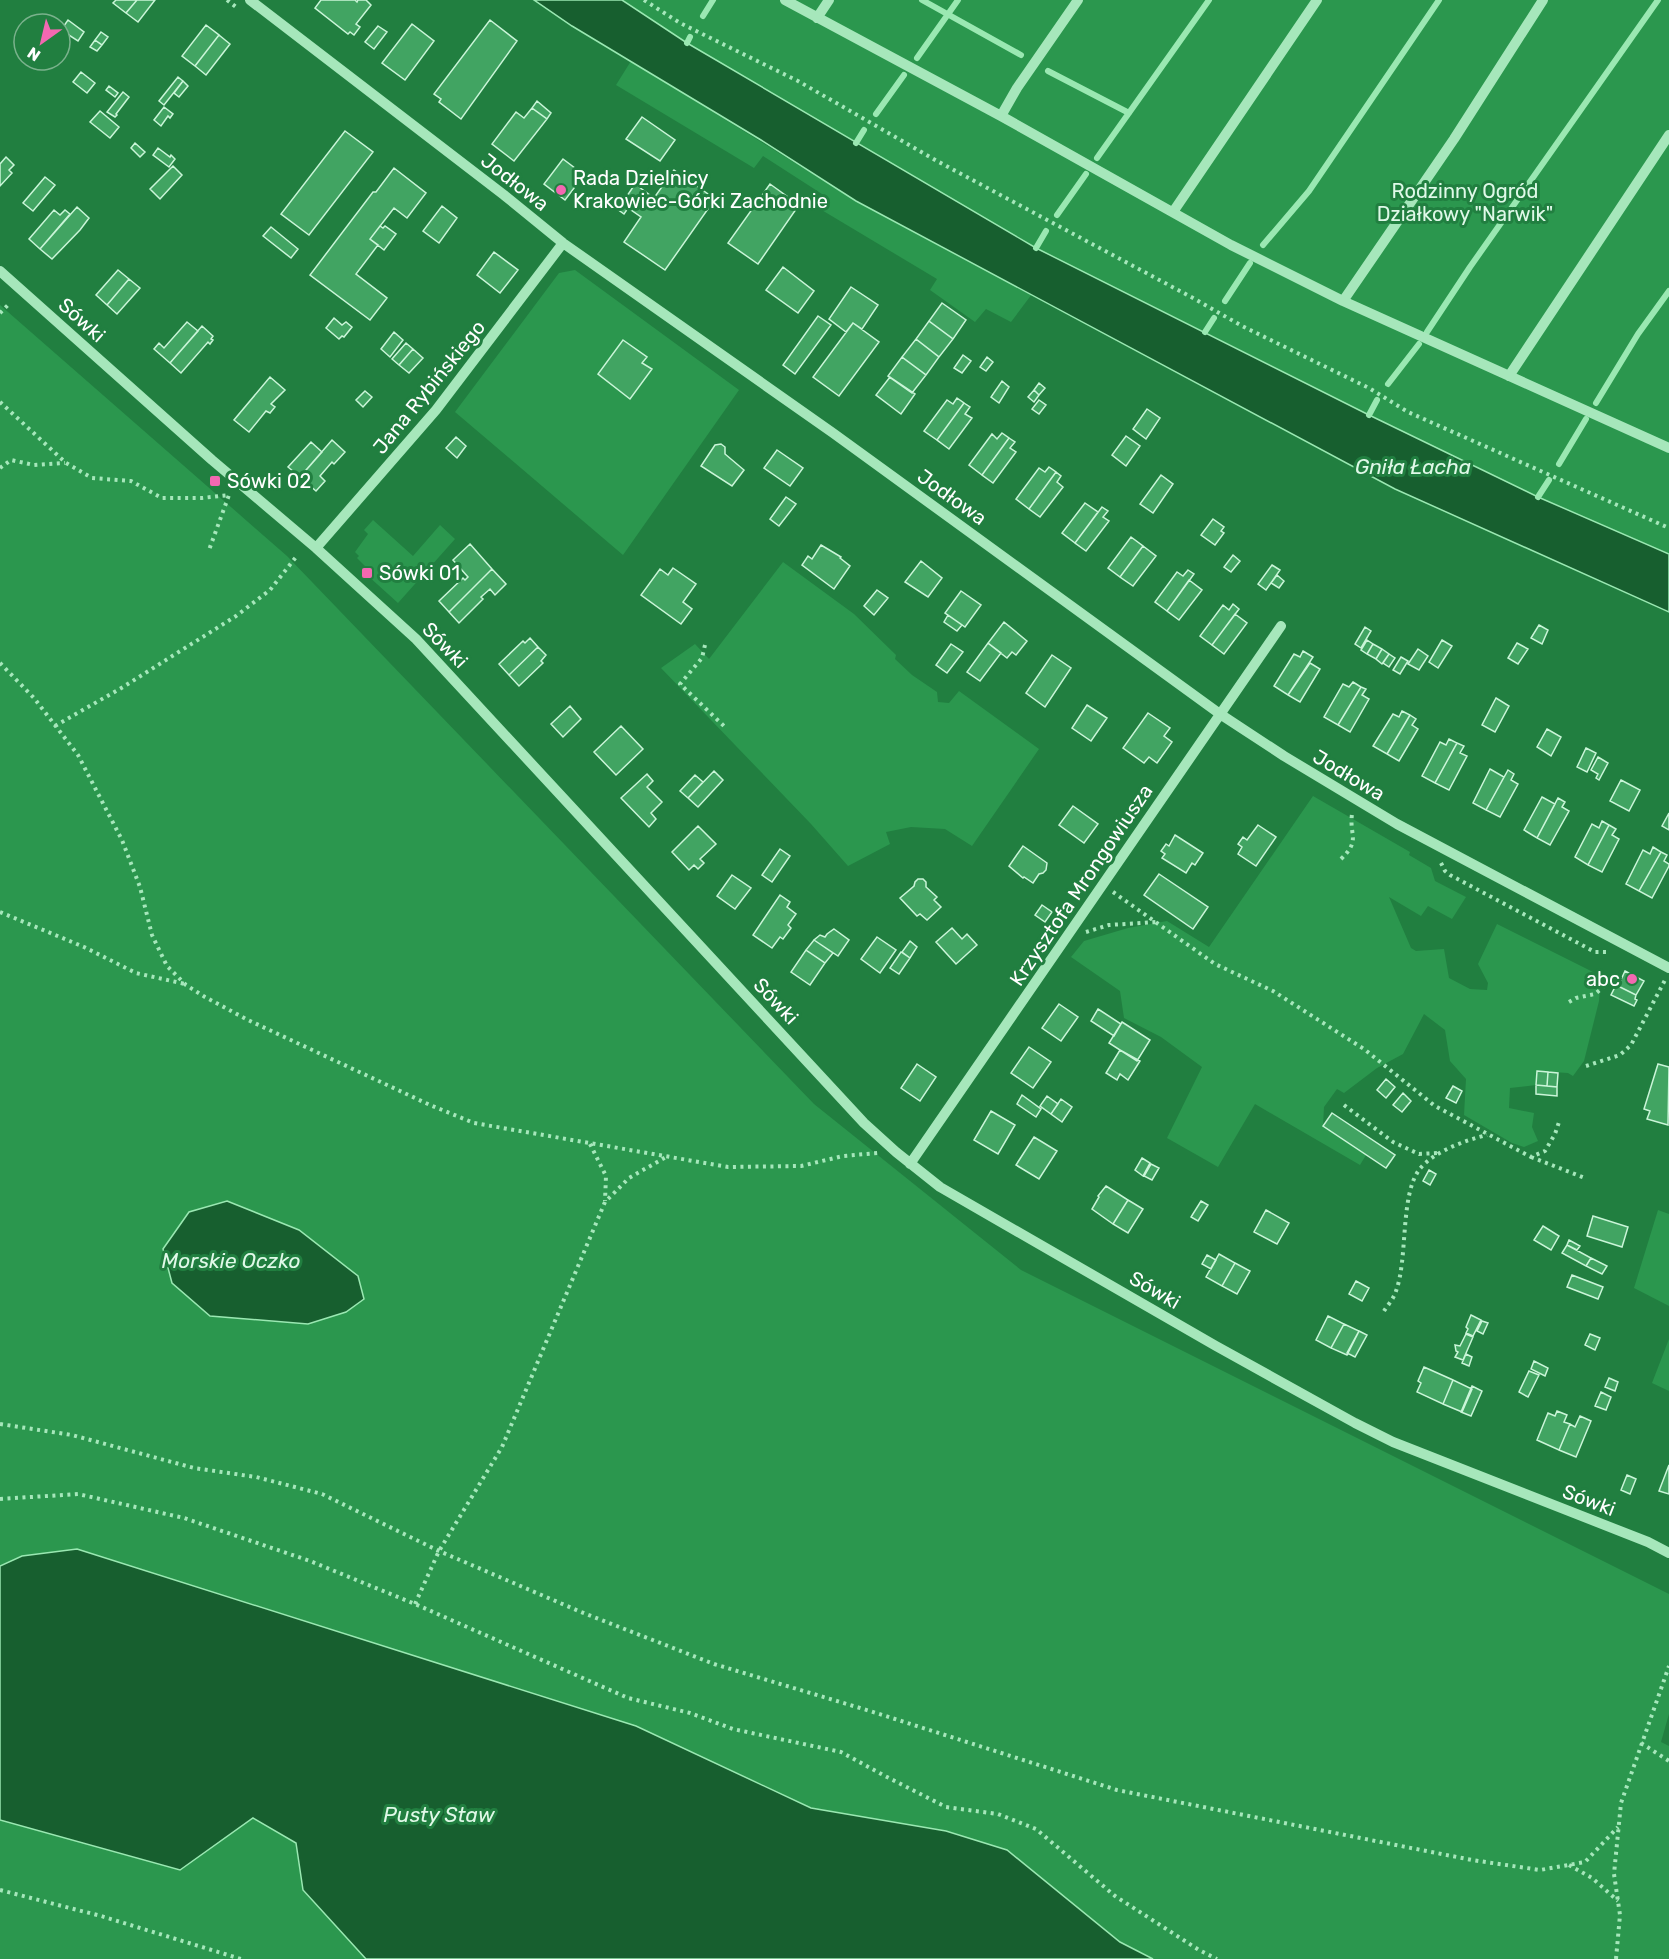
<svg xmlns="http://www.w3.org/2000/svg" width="1669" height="1959" font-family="Rubik,sans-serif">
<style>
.green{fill:#2b974e;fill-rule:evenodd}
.water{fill:#175f2f;stroke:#9ae8b2;stroke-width:1.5}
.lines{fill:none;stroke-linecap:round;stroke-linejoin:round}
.stream{stroke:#9ae8b2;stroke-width:6}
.building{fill:#41a462;stroke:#caf5d8;stroke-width:1.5}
.path{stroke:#a6e7bb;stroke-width:4;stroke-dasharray:3 4.5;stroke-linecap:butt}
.minor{stroke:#a6e7bb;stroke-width:10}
.poi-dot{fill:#f368b1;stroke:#217f40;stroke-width:2}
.labels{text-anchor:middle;stroke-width:6;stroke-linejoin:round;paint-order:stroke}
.poi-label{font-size:20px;fill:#fff;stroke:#217f40;text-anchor:start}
.street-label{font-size:20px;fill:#fff;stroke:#217f40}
.park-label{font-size:20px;fill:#dff9e8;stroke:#217f40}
.water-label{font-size:21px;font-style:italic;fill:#e0f9e8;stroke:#217f40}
</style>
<rect width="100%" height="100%" fill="#217f40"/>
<path class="green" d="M622,0H1669V554L1538,497L1369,415L1036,248L687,43Z
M631,61L856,201L1032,294L1011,322L986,309L975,322L930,290L937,279L815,206L822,194L763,156L754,168L616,85Z
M575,270L739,390L623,555L455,412L559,273Z
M0,305L287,556L814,1104L1021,1270L1669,1594V1714L1661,1742L1669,1746V1959H1153L1120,1942L1007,1850L946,1831L811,1808L636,1726L22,1556L0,1566ZM172,1283L308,1324L210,1316Z
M373,520L413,556L440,525L455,539L398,603L367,575L370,571L357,558L359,556L355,552L368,534L364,530Z
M783,562L854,614L896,655L895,659L912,675L937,692L938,702L949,703L959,691L1039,749L972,846L945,829L911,827L886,832L890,844L848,866L811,824L661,668L695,644L709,659Z
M1313,796L1410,852L1409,855L1431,868L1435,881L1466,897L1452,919L1428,906L1421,916L1389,897L1411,948L1416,951L1444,949L1449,978L1470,989L1487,990L1488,983L1478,964L1497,924L1601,976L1599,1001L1584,1061L1573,1076L1568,1073L1538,1071L1536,1085L1510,1088L1509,1108L1534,1113L1532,1127L1538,1141L1524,1147L1512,1143L1464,1115L1466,1079L1450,1061L1445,1030L1424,1014L1403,1054L1377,1068L1344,1093L1337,1089L1324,1107L1323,1126L1366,1155L1360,1165L1255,1104L1218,1167L1167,1138L1202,1067L1161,1037L1124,1018L1120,991L1071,957L1084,941L1128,928L1167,921L1209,947Z
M1658,1210L1669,1214V1306L1634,1288Z
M1669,1339V1391L1652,1383Z
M253,1818L296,1843L303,1890L366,1959H0V1820L180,1870Z"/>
<path class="water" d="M534,0H622L687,43L1036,248L1369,415L1538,497L1669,554V612L1395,489L856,201L761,140L572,26Z
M227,1201L299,1230L358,1276L364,1299L346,1312L308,1324L210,1316L172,1283L163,1249L189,1212Z
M77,1549L636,1726L811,1808L946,1831L1007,1850L1120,1942L1153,1959H366L303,1890L296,1843L253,1818L180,1870L0,1820V1566L22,1556Z"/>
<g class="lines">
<path class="stream" d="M922,0L1021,55
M703,16L713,0
M687,43L690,37
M917,58L958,0
M1048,71L1129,113
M876,114L904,75
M856,143L864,130
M1097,158L1209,0
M1057,215L1086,174
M1263,245L1309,191L1439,0
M1036,248L1046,231
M1225,301L1250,263
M1205,332L1214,318
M1427,332L1470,267L1658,0
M1388,384L1419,344
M1596,403L1638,334L1669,291
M1369,415L1377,400
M1559,464L1586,419
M1538,497L1549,480"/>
</g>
<path class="building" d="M116,0H137L126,13L113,3Z
M137,0H155L138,22L126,13Z
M321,0H355L357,2L358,0H366L371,5L356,24L360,27L354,35L350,32L348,34L315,8Z
M68,20L84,32L78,41L61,30Z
M490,20L517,41L461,119L439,102L441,99L434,94Z
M412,24L434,41L405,80L382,63Z
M206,25L219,35L195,66L182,56Z
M378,26L387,32L374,49L365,42Z
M101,32L108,37L102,45L95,40Z
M219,35L230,44L206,75L195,66Z
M95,40L102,45L97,51L90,47Z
M81,72L95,83L87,93L73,82Z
M178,77L183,81L164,105L159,101Z
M183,81L188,86L179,97L174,93Z
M109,86L118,93L115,97L106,90Z
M123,92L129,97L116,114L117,115L115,117L107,112Z
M537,101L551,113L547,119L532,108Z
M164,107L173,114L170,118L168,116L161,126L154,120Z
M532,108L547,119L514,161L492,144L516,112L524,118Z
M100,111L119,127L110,138L90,122Z
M642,117L675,140L660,161L626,139Z
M345,131L373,152L309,235L281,214Z
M135,143L145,152L140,157L131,148Z
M158,148L170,157L171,155L175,159L169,167L153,155Z
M6,157L14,165L9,170L12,173L0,186V164Z
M563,159L584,175L565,200L544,184Z
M173,166L182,175L160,199L150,189Z
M394,168L426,193L407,218L394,208L370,239L378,245L356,274L387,298L370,320L310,275L373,192H376Z
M674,170L715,199L665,270L624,242L641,217L628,208L624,214L613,206L620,196L625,199L635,184L654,198Z
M45,177L55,185L33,211L23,203Z
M770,184L799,205L758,264L728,243Z
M442,206L457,218L439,243L423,231Z
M77,207L89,218L80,230L52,259L40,249Z
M54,210L60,215L65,210L70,214L40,249L29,239Z
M380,226L383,228L385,226L396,234L384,250L370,239Z
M271,227L298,249L291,258L263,236Z
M494,252L518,270L500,293L477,275Z
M783,267L814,291L798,313L766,290Z
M118,270L129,279L107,305L96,295Z
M129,279L140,288L117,314L107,305Z
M851,287L878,305L862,329L853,323L846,332L829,319Z
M942,303L966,320L953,339L929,321Z
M818,316L831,325L795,374L783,365Z
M334,318L342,325L346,322L352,327L344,337L342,336L339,339L326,328Z
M929,321L953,339L939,357L916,339Z
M187,322L198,331L170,363L154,349L159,343L164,348Z
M853,323L879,342L839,396L813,377Z
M202,326L213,336L211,339L213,340L210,344L208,342L181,373L170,363Z
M394,332L403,340L390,357L381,349Z
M916,339L939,357L926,375L902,357Z
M623,340L647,357L642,363L652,369L630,399L598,374Z
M406,343L413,349L399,365L392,359Z
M413,349L423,358L409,373L399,365Z
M963,355L971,361L962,373L954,368Z
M902,357L926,375L912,393L888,376Z
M987,357L993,362L986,371L980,367Z
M270,377L285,390L271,404L275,407L270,413L266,411L249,432L234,420Z
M890,377L915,394L901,414L876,395Z
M1002,381L1009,387L999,403L991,397Z
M1039,383L1045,388L1039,395L1034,390Z
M1034,390L1039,395L1034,402L1028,397Z
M365,391L372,397L363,407L356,400Z
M957,398L964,403L937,440L924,431L947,400L953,404Z
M1039,400L1046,405L1039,414L1032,409Z
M964,403L970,407L965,414L972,418L949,449L937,440Z
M1147,409L1160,418L1146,439L1133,429Z
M1002,433L1009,438L982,475L969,465L992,434L997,439Z
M1126,436L1140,446L1126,466L1112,455Z
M456,437L466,446L457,458L446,448Z
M1009,438L1015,442L1010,448L1016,452L993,483L982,475Z
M332,440L345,452L334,464L332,462L320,476L325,481L316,491L300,477Z
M311,442L322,452L300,477L288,467Z
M721,444L725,447V454L744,470L732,486L701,466L715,445Z
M777,450L803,468L790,486L764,468Z
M1049,467L1056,472L1029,509L1016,499L1039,468L1045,472Z
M1056,472L1061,476L1057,482L1063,487L1040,517L1029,509Z
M1161,475L1173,484L1153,513L1140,504Z
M786,497L796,504L779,526L770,519Z
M1085,503L1098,512L1075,543L1062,533Z
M1102,507L1108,511L1103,517L1109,521L1086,551L1075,543Z
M1213,519L1224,527L1221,531L1224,533L1215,545L1201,535Z
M1131,537L1143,546L1120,577L1108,568Z
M470,544L492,569L449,612L439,601L463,578L465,580L468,577L453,560Z
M821,545L841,557L840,558L850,566L834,589L802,565L808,556L812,559Z
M1143,546L1156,556L1133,586L1120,577Z
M1233,555L1240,561L1231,572L1224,567Z
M921,561L942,578L928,597L905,582Z
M1272,565L1280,570L1266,590L1258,584Z
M673,568L696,584L683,602L692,609L681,624L641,595L660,569L668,575Z
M492,569L506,584L495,595L490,589L481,597L483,599L459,623L449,612Z
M1188,570L1194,574L1167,611L1155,602L1177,572L1183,576Z
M1277,575L1284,581L1279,588L1271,583Z
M1189,580L1202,590L1179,620L1167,611Z
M877,590L888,598L874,615L864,606Z
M961,591L981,605L965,627L945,613Z
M1233,604L1239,609L1212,645L1200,636L1223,605L1229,610Z
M1235,614L1247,623L1224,654L1212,645Z
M948,615L962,625L957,631L944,622Z
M1004,622L1027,641L1016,655L1012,652L1007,658L988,643Z
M1539,625L1548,630L1542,644L1531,638Z
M1365,627L1371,631L1361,648L1355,644Z
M530,638L538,647L509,675L499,664L523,641L525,643Z
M1367,640L1373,644L1367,654L1361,650Z
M1442,640L1452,646L1438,668L1429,662Z
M988,643L1001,653L980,681L967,672Z
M1517,643L1528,649L1518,664L1508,658Z
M951,644L963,652L947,673L936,665Z
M1373,644L1382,649L1376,659L1367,654Z
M538,647L546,655L541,661L543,663L519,686L509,675Z
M1382,649L1389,654L1382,664L1376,659Z
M1418,649L1428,656L1419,670L1408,664Z
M1303,651L1313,657L1288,695L1274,686L1294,654L1300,657Z
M1389,654L1395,658L1389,667L1383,663Z
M1052,655L1071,668L1045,707L1026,693Z
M1401,657L1408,661L1400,674L1393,670Z
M1310,663L1320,669L1300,702L1288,695Z
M1353,682L1361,687L1338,725L1324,717L1343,684L1349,687Z
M1361,687L1366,689L1362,695L1369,699L1350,732L1338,725Z
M1496,698L1509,706L1495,732L1482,725Z
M1087,705L1107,718L1091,741L1072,728Z
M570,706L581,719L563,737L551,724Z
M1402,711L1410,715L1387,754L1373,746L1393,714L1399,717Z
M1148,713L1170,728L1164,736L1172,742L1157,763L1149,757L1144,763L1123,748Z
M1410,715L1416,719L1412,725L1418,729L1399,761L1387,754Z
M621,726L643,749L616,775L594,752Z
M1547,729L1561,737L1551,756L1537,747Z
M1449,739L1457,743L1435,783L1422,776L1440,742L1446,745Z
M1457,743L1464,746L1460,753L1467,756L1449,790L1435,783Z
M1586,748L1596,753L1587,772L1577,767Z
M1598,757L1608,763L1599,780L1596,778L1598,774L1591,770Z
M1490,769L1504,777L1486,810L1473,803Z
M1508,770L1514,774L1511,780L1518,784L1500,817L1486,810Z
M714,771L723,780L698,807L688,798Z
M647,774L653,781L647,787L662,802L651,813L656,819L649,827L621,798Z
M695,775L703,782L688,798L680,791Z
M1621,780L1640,790L1629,811L1610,801Z
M1542,797L1555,804L1537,838L1524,830Z
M1558,798L1565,802L1562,807L1569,811L1550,845L1537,838Z
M1073,806L1098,824L1084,843L1059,825Z
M1669,813V830L1662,826Z
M1602,821L1609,825L1588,865L1575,857L1592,824L1599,828Z
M1258,825L1276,837L1256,866L1238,854L1242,847L1238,844L1243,837L1247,840Z
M1609,825L1616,829L1612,835L1619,839L1602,872L1588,865Z
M698,826L716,844L700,859L704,863L698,869L694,865L689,870L672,852Z
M1175,835L1203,853L1195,865L1192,863L1186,873L1162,858L1165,854L1161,851L1166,844L1169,846Z
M1023,846L1047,863L1046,870L1043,873L1039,874L1033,883L1024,877L1023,878L1009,866Z
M1653,847L1661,852L1639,891L1626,884L1643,850L1650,854Z
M780,849L790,856L772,882L762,875Z
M1661,852L1667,855L1664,861L1669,864V866L1652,898L1639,891Z
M1159,874L1208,907L1193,929L1144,895Z
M732,875L751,888L735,909L717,896Z
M918,879H923L926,882V887L937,897L934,900L941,907L927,920L920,914L917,916L900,898L914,886L915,882Z
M780,895L790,902L787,907L796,914L788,925L791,928L783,939L780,937L772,948L753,935Z
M1042,905L1052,912L1045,922L1035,915Z
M952,928L962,939L967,934L977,945L956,964L936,942Z
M834,929L849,940L838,956L814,940L820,935L825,937L827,934Z
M877,937L896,950L880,973L861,959Z
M814,940L833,953L825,963L806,950Z
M910,941L917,947L910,958L902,952Z
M806,950L825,963L810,985L791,972Z
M901,952L910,958L899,974L890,968Z
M1625,971L1644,981L1636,995L1616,985L1619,984Z
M1616,985L1636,995L1635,999L1637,1000L1634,1006L1611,995Z
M1059,1004L1078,1017L1061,1041L1042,1028Z
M1098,1009L1121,1024L1114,1036L1091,1021Z
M1122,1022L1150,1040L1137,1061L1109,1043Z
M1029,1047L1051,1062L1033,1088L1011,1073Z
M1120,1050L1140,1061L1128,1080L1120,1074L1117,1080L1106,1073Z
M917,1064L936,1077L920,1101L901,1088Z
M1658,1064L1669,1067L1668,1125L1647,1119L1650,1111L1644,1109Z
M1537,1071L1548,1072L1547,1086L1536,1085Z
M1548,1072L1558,1073L1557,1087L1547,1086Z
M1386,1079L1395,1087L1386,1098L1377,1090Z
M1536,1085L1557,1087V1096L1536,1094Z
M1453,1086L1462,1091L1456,1103L1446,1098Z
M1403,1093L1411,1101L1402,1112L1393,1105Z
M1022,1095L1041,1109L1036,1117L1017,1104Z
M1047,1096L1058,1104L1051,1114L1040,1106Z
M1061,1099L1072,1107L1062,1122L1051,1114Z
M991,1111L1015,1125L998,1154L974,1140Z
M1332,1113L1395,1155L1386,1168L1323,1126Z
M1034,1137L1057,1151L1039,1179L1016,1165Z
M1142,1158L1150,1163L1143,1176L1135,1170Z
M1151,1164L1159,1168L1152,1180L1144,1176Z
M1429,1170L1436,1174L1430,1185L1423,1181Z
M1106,1186L1128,1200L1113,1224L1092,1209L1099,1197L1098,1196Z
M1128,1200L1143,1209L1128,1233L1113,1224Z
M1201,1201L1208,1205L1198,1221L1191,1217Z
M1266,1210L1289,1223L1277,1244L1254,1232Z
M1593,1216L1628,1227L1622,1247L1587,1236Z
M1543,1226L1559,1236L1551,1250L1534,1240Z
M1569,1240L1580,1246L1577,1250L1567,1245Z
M1567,1245L1591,1258L1586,1266L1562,1253Z
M1219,1254L1235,1263L1222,1286L1206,1277Z
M1207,1255L1216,1260L1211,1269L1202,1264Z
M1591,1258L1607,1266L1602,1274L1586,1266Z
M1235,1263L1250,1271L1237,1294L1222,1286Z
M1572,1275L1603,1287L1598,1299L1567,1287Z
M1356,1281L1369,1288L1362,1301L1349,1294Z
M1471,1315L1481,1320L1473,1336L1466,1333L1468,1329L1466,1327Z
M1328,1316L1344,1324L1331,1348L1316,1340Z
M1482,1321L1488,1323L1483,1334L1477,1331Z
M1344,1324L1359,1331L1347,1355L1331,1348Z
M1359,1331L1367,1335L1355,1357L1347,1353Z
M1466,1334L1473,1337L1463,1360L1455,1357L1458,1352L1456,1351L1455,1345L1460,1346Z
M1590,1334L1600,1338L1595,1350L1585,1345Z
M1466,1354L1472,1357L1469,1366L1462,1363Z
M1534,1361L1548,1368L1545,1376L1531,1369Z
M1424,1367L1453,1380L1443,1404L1417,1392L1421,1383L1418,1381Z
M1529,1371L1539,1375L1528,1397L1519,1392Z
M1609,1378L1618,1382L1615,1391L1605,1387Z
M1453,1380L1472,1389L1462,1412L1443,1404Z
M1472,1386L1482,1391L1471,1416L1461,1412Z
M1601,1392L1611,1397L1606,1410L1595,1406Z
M1557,1411L1567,1415L1564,1422L1570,1424L1559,1450L1537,1440L1548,1413L1555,1416Z
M1580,1416L1591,1421L1576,1457L1559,1450L1570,1424L1575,1427Z
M1669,1465V1494L1659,1491Z
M1627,1475L1636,1479L1630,1494L1621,1490Z"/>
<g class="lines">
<path class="path" d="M227,0L236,7
M644,0L680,23L798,81L937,161L1193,298L1242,326L1369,388L1408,412L1669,528
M0,313L9,304
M0,402L66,463L92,478L131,481L162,498H202L229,495L209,550
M0,468L11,460L34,465L65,463
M705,645L702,658L680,684L725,727
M0,663L34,698L78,755L122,840L140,887L152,935L167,966L186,985L205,997L248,1020L430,1105L474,1123L728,1167L801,1166L843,1156L878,1153
M55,726L123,687L236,616L270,590L296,557
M1341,859C1361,840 1349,836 1352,814
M1441,863L1445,871L1450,875L1595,952H1606
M1113,892L1215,964L1273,991L1364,1049L1435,1106L1531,1157L1545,1151L1555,1134L1559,1122
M0,912L84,947L136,973L185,984
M1086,932L1109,925L1156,922
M1569,1002L1576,998L1595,994L1608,983
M1586,1066L1620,1055L1631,1045L1665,980
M1344,1105L1393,1142L1419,1154L1438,1153
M590,1144L606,1176L605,1201
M1531,1157L1585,1178
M1384,1311C1388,1305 1394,1298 1396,1291C1408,1259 1400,1196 1419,1170C1432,1152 1466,1140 1487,1135
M0,1424L72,1435L194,1468L256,1477L322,1494L439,1551L581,1612L714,1664L870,1711L1117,1790L1472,1860L1540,1870L1585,1862L1618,1827
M0,1499L78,1494L184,1518L310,1561L415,1604L628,1698L690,1713L733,1729L841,1752L885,1776L946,1807L998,1814L1036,1829L1115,1896L1199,1950L1217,1959
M415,1604L439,1551L502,1447L605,1202L629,1178L666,1157
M1641,1743L1669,1761
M1569,1865L1592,1878L1618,1901
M0,1890L101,1916L241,1959
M1616,1959L1620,1915L1614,1874L1621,1803L1669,1666"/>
<path class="minor" d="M250,0L504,195L563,243L833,433L1220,714L1284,756L1397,824L1669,968
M785,0L1001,116L1231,245L1343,301L1669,448
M817,18L829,0
M1001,116L1017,88L1078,0
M1173,212L1317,0
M0,271L212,460L316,548L416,639L864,1123L896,1152L940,1187L1216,1346L1355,1423L1393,1442L1648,1542L1669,1553
M1343,301L1454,139L1543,0
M1509,376L1669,135
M316,548L436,410L563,243
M910,1164L1281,626"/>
</g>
<g class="poi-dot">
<circle cx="561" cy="190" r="6"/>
<rect x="209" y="475" width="12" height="12" rx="3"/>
<rect x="361" y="567" width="12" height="12" rx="3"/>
<circle cx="1632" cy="979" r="6"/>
</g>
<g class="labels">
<g class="poi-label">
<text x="573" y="185">Rada Dzielnicy<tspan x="573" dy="23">Krakowiec-Górki Zachodnie</tspan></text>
<text x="227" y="488">Sówki 02</text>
<text x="379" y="580">Sówki 01</text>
<text x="1620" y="986" text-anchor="end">abc</text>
</g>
<g class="street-label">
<text transform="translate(515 182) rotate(38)" y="7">Jodłowa</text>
<text transform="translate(82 320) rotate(42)" y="7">Sówki</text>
<text transform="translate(429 387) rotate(-51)" y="7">Jana Rybińskiego</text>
<text transform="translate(952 497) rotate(36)" y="7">Jodłowa</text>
<text transform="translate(445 645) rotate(46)" y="7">Sówki</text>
<text transform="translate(1349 775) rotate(31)" y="7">Jodłowa</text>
<text transform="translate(1081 885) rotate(-56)" y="7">Krzysztofa Mrongowiusza</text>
<text transform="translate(776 1001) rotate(47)" y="7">Sówki</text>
<text transform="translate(1155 1290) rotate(30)" y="7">Sówki</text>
<text transform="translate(1589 1500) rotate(21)" y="7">Sówki</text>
</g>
<g class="park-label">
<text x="1465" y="198">Rodzinny Ogród<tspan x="1465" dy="23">Działkowy "Narwik"</tspan></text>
</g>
<g class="water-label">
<text x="1413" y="474">Gniła Łacha</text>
<text x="231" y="1268">Morskie Oczko</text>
<text x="439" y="1822">Pusty Staw</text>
</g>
</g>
<g transform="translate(42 42) rotate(214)"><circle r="28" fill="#217f40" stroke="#7ab28c" stroke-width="1.5"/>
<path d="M0-4.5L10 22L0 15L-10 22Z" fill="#f368b1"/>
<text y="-9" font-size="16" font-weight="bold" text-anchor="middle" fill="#ffffff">N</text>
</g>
</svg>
